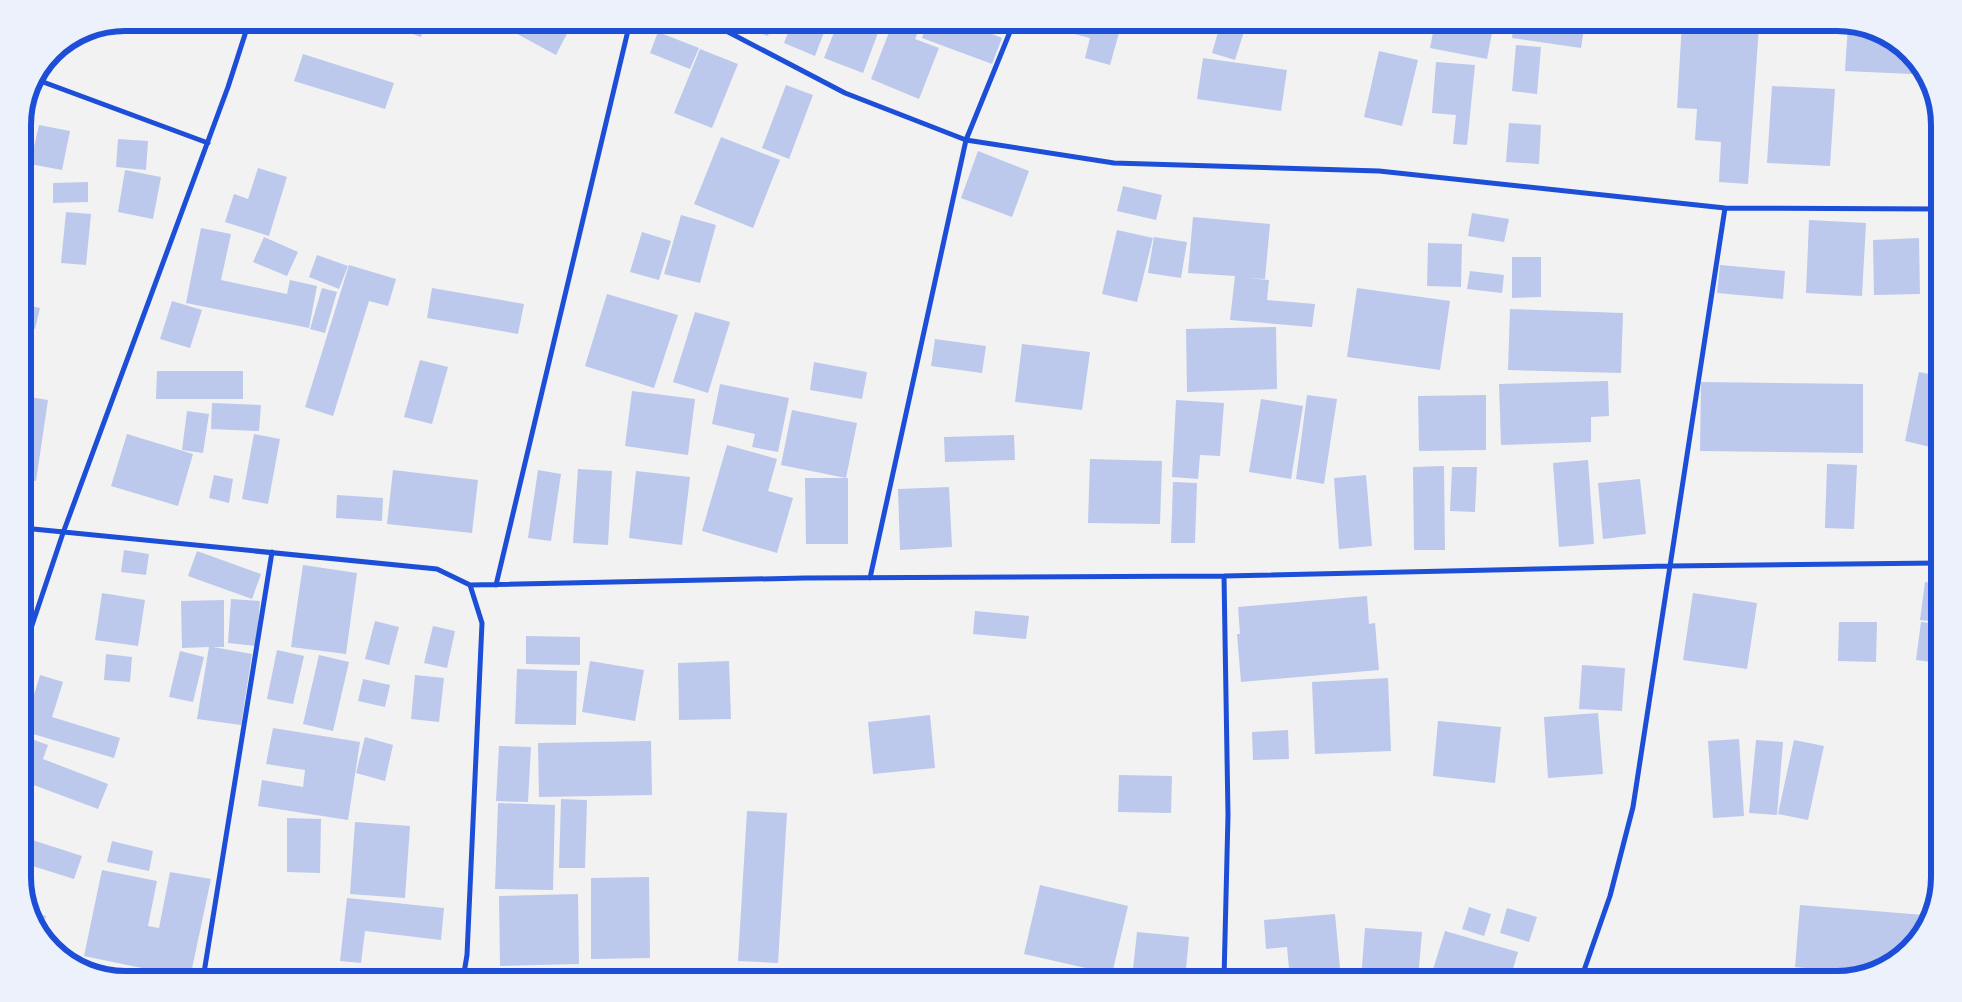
<svg xmlns="http://www.w3.org/2000/svg" width="1962" height="1002" font-family="'PT Sans',sans-serif">
<style>
.building{fill:#bdc9ec}
.lines{fill:none;stroke-linecap:round;stroke-linejoin:round}
.minor{stroke:#1d4ed8;stroke-width:5}
.rim{fill:none;stroke:#1d4ed8;stroke-width:6}
</style>
<rect width="100%" height="100%" fill="#f2f2f2"/>
<path class="building" d="M398,22H426L421,37L396,28Z
M495,22H573L556,55Z
M742,22H773L768,36L741,26Z
M792,22H828L815,56L784,43Z
M838,22H882L863,73L824,58Z
M893,22H922L915,39L939,48L919,99L871,79Z
M928,22H962L1002,38L992,64L922,38Z
M1051,22H1122L1110,65L1085,58L1090,38L1050,28Z
M1221,22H1247L1235,60L1212,53Z
M1435,22H1494L1487,59L1430,48Z
M1514,22H1585L1581,48L1512,38Z
M1682,22L1759,26L1748,184L1719,182L1721,142L1695,140L1697,109L1677,108Z
M1848,25L1882,33L1913,60L1912,74L1845,71Z
M658,32L699,48L690,69L650,53Z
M1516,45L1541,47L1537,94L1512,91Z
M700,49L738,64L712,128L674,113Z
M1379,51L1418,60L1402,126L1364,117Z
M303,54L394,83L385,109L294,81Z
M1203,58L1287,70L1281,111L1197,99Z
M1436,62L1475,65L1467,145L1453,144L1456,115L1432,113Z
M786,85L813,95L789,159L762,148Z
M1772,86L1835,89L1830,166L1767,163Z
M1509,123L1541,125L1539,164L1506,162Z
M39,125L70,131L62,170L30,164Z
M721,137L780,160L753,228L694,204Z
M118,139L148,141L146,170L116,167Z
M23,141H27L24,181L23,180Z
M978,151L1029,171L1012,217L961,198Z
M258,168L287,177L269,236L225,222L234,194L248,199Z
M125,170L161,177L153,219L118,212Z
M88,182V202L53,203V183Z
M1123,186L1162,195L1156,220L1117,211Z
M66,212L91,214L86,265L61,263Z
M1472,213L1509,219L1504,242L1468,236Z
M681,215L716,225L700,283L664,274Z
M1193,217L1270,224L1265,279L1247,278L1269,280L1267,300L1315,304L1312,327L1230,320L1235,276L1188,273Z
M1809,220L1866,223L1862,296L1806,293Z
M201,228L231,234L221,280L287,294L290,280L317,286L309,328L186,303Z
M1117,230L1153,238L1137,302L1102,294Z
M642,232L671,241L659,280L630,272Z
M264,237L298,252L287,276L253,262Z
M1154,237L1187,242L1181,278L1148,273Z
M1919,238L1920,294L1874,295L1873,240Z
M1428,243L1462,244L1461,287L1427,286Z
M317,255L348,266L339,289L309,277Z
M1512,257H1541V297L1512,298Z
M349,265L396,279L388,306L369,301L333,416L305,407Z
M1720,265L1785,271L1783,299L1717,293Z
M1470,271L1504,275L1502,293L1467,289Z
M322,288L337,292L325,333L310,329Z
M432,288L524,304L518,334L427,318Z
M1357,288L1450,301L1440,370L1347,357Z
M607,294L678,315L654,388L585,366Z
M172,301L202,310L190,348L160,339Z
M23,304L40,308L35,329L23,326Z
M1510,309L1623,313L1621,373L1508,370Z
M695,312L730,322L708,393L673,382Z
M1276,327L1277,389L1187,392L1186,329Z
M935,339L986,346L982,373L931,366Z
M1022,344L1090,352L1082,410L1015,402Z
M420,360L448,367L432,424L404,417Z
M814,362L867,372L862,399L810,390Z
M157,371H243V399H156Z
M1919,372L1939,376V449L1905,441Z
M1608,381L1609,416L1591,417V442L1501,445L1499,384Z
M1701,382L1863,384V453L1700,451Z
M720,384L789,398L778,452L752,447L755,434L712,424Z
M632,391L695,399L688,455L625,446Z
M1307,395L1337,399L1324,484L1296,479Z
M1486,395V450L1419,451L1418,396Z
M23,396L48,400L36,481L23,479Z
M1261,399L1303,406L1291,479L1249,472Z
M1176,400L1224,403L1220,456L1200,455L1198,479L1172,477Z
M212,403L261,405L259,431L211,429Z
M792,410L857,423L846,478L781,465Z
M187,411L209,414L203,453L182,450Z
M127,434L193,454L178,506L111,486Z
M254,434L280,439L268,504L242,499Z
M1014,435L1015,460L945,462L944,437Z
M727,445L777,459L768,491L793,498L777,553L702,531Z
M1090,459L1162,461L1160,524L1088,523Z
M1588,460L1594,544L1559,547L1553,463Z
M1827,464L1857,465L1854,529L1825,528Z
M1444,466L1445,550H1414L1413,467Z
M1452,467H1477L1475,512L1450,511Z
M578,469L612,471L608,545L573,543Z
M393,470L478,480L472,533L387,524Z
M538,470L561,474L551,541L528,538Z
M636,471L690,477L682,545L629,538Z
M214,475L233,479L229,503L209,498Z
M1366,475L1372,546L1339,549L1334,478Z
M805,478H848V544H806Z
M1640,479L1646,534L1603,539L1598,483Z
M1173,482L1197,483L1195,543H1171Z
M949,487L952,547L900,550L898,489Z
M337,495L383,498L382,521L336,518Z
M124,550L149,554L146,575L121,572Z
M197,551L261,574L252,599L188,576Z
M303,565L357,573L346,654L291,647Z
M1925,582L1939,584V622L1920,620Z
M102,593L145,600L138,646L95,640Z
M1693,593L1757,603L1747,669L1683,660Z
M1367,596L1369,624L1375,623L1379,670L1241,682L1237,634H1240L1238,607Z
M231,599L260,601L256,646L228,643Z
M224,600V647H213L252,654L241,725L197,719L209,647L182,648L181,601Z
M975,611L1029,616L1026,639L973,634Z
M375,621L399,627L389,665L365,659Z
M1839,622H1877L1876,662L1838,661Z
M1921,622L1939,624V663L1916,660Z
M433,626L455,631L447,668L424,663Z
M526,636L580,637V665L526,664Z
M277,650L304,656L293,704L267,699Z
M180,651L204,657L193,702L169,697Z
M106,654L132,657L130,682L104,680Z
M319,655L349,662L333,731L303,724Z
M590,661L644,670L635,721L582,712Z
M729,661L731,719L679,720L678,663Z
M1582,665L1625,668L1622,711L1579,709Z
M517,669L577,671L576,725L515,724Z
M40,675L63,682L52,717L120,738L114,758L23,731Z
M415,675L444,678L439,722L411,719Z
M1388,678L1391,751L1315,754L1312,682Z
M363,679L390,685L385,707L358,701Z
M1598,713L1603,774L1548,778L1544,717Z
M930,715L935,768L873,774L868,722Z
M1438,721L1501,727L1495,783L1433,776Z
M273,728L360,742L348,820L258,806L262,780L303,787L305,770L266,764Z
M1288,730L1289,759L1253,760L1252,732Z
M23,736L48,745L43,759L108,784L98,809L23,781Z
M365,737L393,745L385,781L356,773Z
M1739,739L1744,816L1713,818L1708,741Z
M1756,740L1783,742L1777,815L1749,813Z
M1794,740L1824,746L1808,820L1778,814Z
M651,741L652,795L539,797L538,743Z
M499,746L531,747L528,802L496,801Z
M1119,775L1172,776L1171,813L1118,812Z
M561,799L587,800L585,868H559Z
M498,803L555,805L553,890L495,889Z
M747,811L787,813L778,963L738,961Z
M287,818L321,819L320,873L287,872Z
M355,822L410,826L405,898L350,894Z
M23,837L82,856L74,879L23,863Z
M112,841L153,851L149,871L107,862Z
M102,870L157,881L148,926L159,928L170,872L211,879L190,978L84,956Z
M649,877L650,958L591,959V878Z
M1040,885L1128,906L1112,974L1024,954Z
M578,894L579,964L500,966L499,896Z
M347,898L444,908L441,940L365,931L361,963L340,961Z
M1800,905L1924,915L1923,929L1888,966L1861,973L1795,967Z
M1469,907L1491,914L1484,936L1462,929Z
M1507,908L1537,917L1529,942L1500,933Z
M32,912L46,916L41,935L40,934Z
M1335,914L1341,979H1290L1287,947L1266,949L1264,920Z
M1365,928L1422,932L1418,979H1361Z
M1445,931L1518,952L1510,979H1430Z
M1137,932L1189,937L1185,979L1132,978Z"/>
<g class="lines">
<path class="minor" d="M709,22L845,93L966,140L1114,163L1379,171L1725,208L1939,209
M35,79L208,143
M23,528L437,569L470,585L482,623L467,955L463,979
M870,578L966,140L1014,22
M470,585L805,578L1224,576L1669,566L1939,563
M496,585L630,22
M23,652L63,533L228,87L249,22
M203,979L272,552
M1224,979L1228,815L1224,576
M1581,979L1610,896L1633,807L1725,208"/>
</g>
<path d="M0 0H1962V1002H0ZM125 31H1837A94 94 0 0 1 1931 125V877A94 94 0 0 1 1837 971H125A94 94 0 0 1 31 877V125A94 94 0 0 1 125 31Z" fill="#edf1fc" fill-rule="evenodd"/>
<path class="rim" d="M125 31H1837A94 94 0 0 1 1931 125V877A94 94 0 0 1 1837 971H125A94 94 0 0 1 31 877V125A94 94 0 0 1 125 31Z"/>
</svg>
